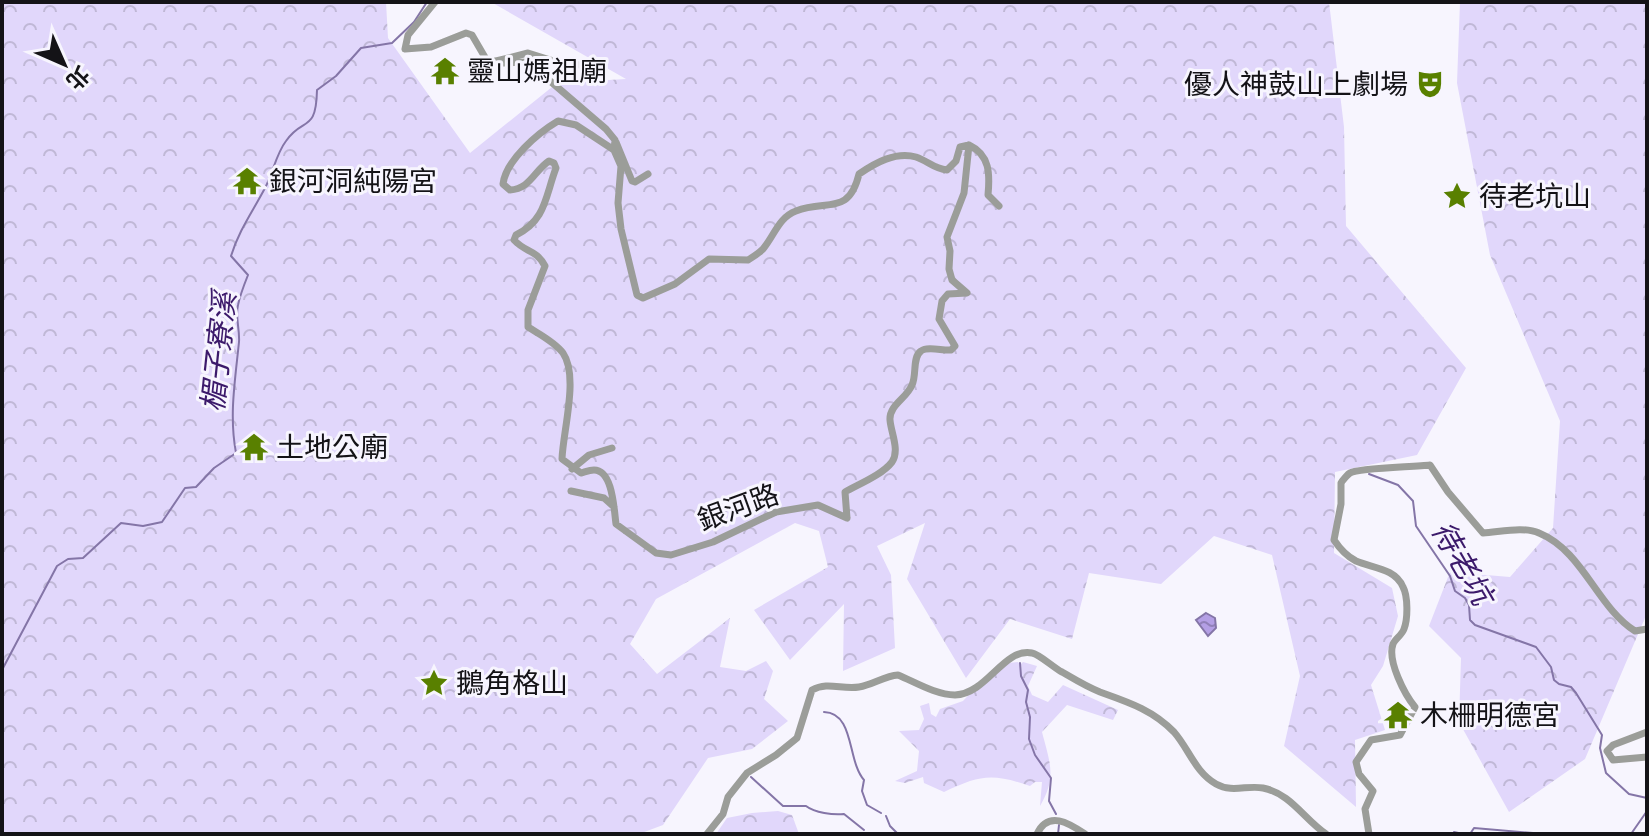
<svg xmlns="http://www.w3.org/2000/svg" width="1649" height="836" font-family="Raleway,'Noto Sans TC',sans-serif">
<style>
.forest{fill:url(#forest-crowns)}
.water{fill:url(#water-ripples);stroke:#8475a7;stroke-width:2}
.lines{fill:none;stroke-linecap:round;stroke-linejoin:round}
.stream{stroke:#8475a7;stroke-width:2}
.minor{stroke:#9b9d99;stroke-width:7}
.labels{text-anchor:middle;stroke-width:6;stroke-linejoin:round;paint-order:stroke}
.poi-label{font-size:28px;fill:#141317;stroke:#f7f5fe;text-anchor:start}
.street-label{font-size:28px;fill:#141317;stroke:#f7f5fe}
.water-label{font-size:30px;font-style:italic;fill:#3c1a6b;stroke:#f7f5fe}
</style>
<defs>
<pattern id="forest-crowns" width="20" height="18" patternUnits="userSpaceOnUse" patternTransform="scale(2)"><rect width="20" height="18" fill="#e1d7fb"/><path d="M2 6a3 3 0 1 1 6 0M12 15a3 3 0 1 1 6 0" fill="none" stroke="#c0b8d6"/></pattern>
<pattern id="water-ripples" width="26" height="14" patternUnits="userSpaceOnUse" patternTransform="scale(2)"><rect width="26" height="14" fill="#b49fe5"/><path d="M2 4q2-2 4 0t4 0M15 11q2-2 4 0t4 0" fill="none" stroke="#9180b9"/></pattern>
</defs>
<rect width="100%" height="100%" fill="#f7f5fe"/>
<path class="forest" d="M2,2H386L388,38L470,153L557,83L626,79L491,2H1329L1344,127L1346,226L1466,368L1417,455L1335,472L1334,553L1392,588L1398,616L1383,666L1371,685L1385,730L1355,740L1356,807L1284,746L1300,676L1272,555L1214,536L1161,584L1089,573L1072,639L1010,619L966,678L907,579L925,523L877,546L891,575L895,648L843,671L844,604L790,660L754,610L828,567L819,531L795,523L656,599L630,644L657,674L730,618L720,667L746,671L766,661L773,671L764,699L788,721L752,749L708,758L663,825L639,834H2Z
M1460,2H1647V613L1585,759L1509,812L1459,722L1461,658L1429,626L1450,572L1510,577L1553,528L1560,421L1490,255L1457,83Z
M1018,662L1020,665L1023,662L1037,666L1028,686L1032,695L1048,702L1063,685L1118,710L1113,720L1067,705L1042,732C1050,763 1057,777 1040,806L1042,782H1035L1030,786C992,773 980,775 944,792L924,783L923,777L905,783L895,781L917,771L919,751L899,731L919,730L924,719L920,706L929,703L931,714L936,717L940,709L963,701L998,664Z
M778,811L792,815L799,834H716L727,818L752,813Z"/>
<path class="water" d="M1206,613L1215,618L1216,628L1208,636L1196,620Z"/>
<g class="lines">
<path class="stream" d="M1369,474L1398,485L1413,501L1416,526L1450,576L1455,591L1465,598L1469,605L1470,620L1475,625L1536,647L1551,667L1554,680L1559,684L1571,687L1576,693L1602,735L1600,748L1606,773L1629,794L1647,798
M1020,663L1021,676L1028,690L1026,702L1030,717L1029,739L1035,755L1051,778L1049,801L1056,814
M2,670L57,566L68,559L83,558L121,523L143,526L162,522L185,488L196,487L214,468L236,453C229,416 235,381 239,342C240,330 235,317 238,305C240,295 244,285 248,275L231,256C239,230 253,211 265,188C273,173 276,154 286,141C303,116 316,134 317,90L336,76L361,48L392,43L414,22L427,2
M824,712C855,713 847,761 864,780L862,791L867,805L881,813
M751,777L783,806H806C815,813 833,815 844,814L864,830
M886,816L890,826L898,834
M1454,832L1463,834
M871,833L872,834
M1058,834L1059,825
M1470,834L1474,828L1545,834
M1631,834L1647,811"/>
<path class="minor" d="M435,2L408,35L405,49L431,47L466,33L472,35L486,59L504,63L528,62L606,129L615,140L614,150L621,166L618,203L621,229L637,295L643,298L675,284L709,259L748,260C753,257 759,253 763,249C774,236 779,217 796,211C827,199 849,216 859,174C875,163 896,151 916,157C928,161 934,169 947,170L956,161L960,147L969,145L964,193L947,237L950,251L949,269L952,280L967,293L948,294L942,301L939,319L955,346L951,350C943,351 928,346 921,351C912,357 917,375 912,385C907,398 889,405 890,420C891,433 900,450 892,462C882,475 859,484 845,492L847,518
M496,61L528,53L560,63L581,65
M616,142L632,181L635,182L648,174
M969,145C990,155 990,174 988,195L999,206
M614,150L576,125L558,121C538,133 506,160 503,184L510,190C530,189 534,171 549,161L554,163L556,168C545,197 546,220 516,235L514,240C526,253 536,249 545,266L528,310V327C539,334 555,342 563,353C579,376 563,431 562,459L581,473C585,472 589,470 594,470C613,470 614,510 616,524L656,553L671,555L713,542L776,512L818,505L847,518
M572,469L589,455L612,448
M571,491L604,498L614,507
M1647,732L1613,745L1607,751L1613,760L1647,757
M707,834L723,814L728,797L747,773L776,755L797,738L812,690C828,681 842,690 859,687C873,685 884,676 898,675C915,682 936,695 955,695C987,694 1004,647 1032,653C1039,654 1054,668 1062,672C1074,679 1087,687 1100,692C1128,702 1153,710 1174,732C1189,749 1195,772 1216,784C1232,793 1247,785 1263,788C1290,793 1305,820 1326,834
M1037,834C1048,810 1069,823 1085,834
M1369,834L1365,809L1373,791L1359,774L1356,762L1371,740L1400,735L1415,707C1405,695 1387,661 1393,644C1395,639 1402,635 1404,629C1408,619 1408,596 1403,587C1395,568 1372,568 1356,561C1346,556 1340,549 1334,540L1341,504V483C1342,481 1348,474 1350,473C1358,468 1415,467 1430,465L1448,492L1483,533C1500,532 1524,526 1539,533C1583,551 1597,607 1635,631L1647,629"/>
</g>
<defs>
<symbol id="temple-bare" viewBox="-9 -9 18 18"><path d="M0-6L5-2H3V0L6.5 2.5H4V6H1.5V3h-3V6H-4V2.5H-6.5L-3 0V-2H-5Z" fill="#598000" stroke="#f7f5fe" stroke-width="2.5" paint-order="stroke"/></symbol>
<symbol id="theatre-bare" viewBox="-9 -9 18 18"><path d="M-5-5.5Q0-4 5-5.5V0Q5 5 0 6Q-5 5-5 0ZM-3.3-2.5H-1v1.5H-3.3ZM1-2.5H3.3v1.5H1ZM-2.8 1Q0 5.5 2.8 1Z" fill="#598000" stroke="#f7f5fe" stroke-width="2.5" paint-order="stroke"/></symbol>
<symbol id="sight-bare" viewBox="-9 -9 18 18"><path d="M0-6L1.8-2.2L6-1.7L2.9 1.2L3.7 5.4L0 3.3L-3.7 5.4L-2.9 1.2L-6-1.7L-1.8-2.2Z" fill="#598000" stroke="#f7f5fe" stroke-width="2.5" paint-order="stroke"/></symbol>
</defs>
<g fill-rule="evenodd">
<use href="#temple-bare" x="425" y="51" width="40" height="40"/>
<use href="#theatre-bare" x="1410" y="64" width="40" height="40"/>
<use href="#temple-bare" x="227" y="161" width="40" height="40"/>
<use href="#sight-bare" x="1437" y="176" width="40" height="40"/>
<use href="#temple-bare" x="234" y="427" width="40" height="40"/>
<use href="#sight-bare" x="414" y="663" width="40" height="40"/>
<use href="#temple-bare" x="1378" y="695" width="40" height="40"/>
</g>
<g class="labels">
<g class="poi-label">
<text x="467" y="81">靈山媽祖廟</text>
<text x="1408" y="94" text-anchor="end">優人神鼓山上劇場</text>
<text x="269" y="191">銀河洞純陽宮</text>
<text x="1479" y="206">待老坑山</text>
<text x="276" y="457">土地公廟</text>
<text x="456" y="693">鵝角格山</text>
<text x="1420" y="725">木柵明德宮</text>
</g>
<g class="street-label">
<text transform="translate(738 507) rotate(-20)" y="10">銀河路</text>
</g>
<g class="water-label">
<text transform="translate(219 352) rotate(-84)" y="10">楣子寮溪</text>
<text transform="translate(1462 563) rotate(60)" y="10">待老坑</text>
</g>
</g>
<rect width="1649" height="836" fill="none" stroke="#141317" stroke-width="8"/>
<g transform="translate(64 64) rotate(135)" stroke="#f7f5fe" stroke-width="6" paint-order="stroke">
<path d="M0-6L14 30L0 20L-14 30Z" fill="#141317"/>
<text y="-12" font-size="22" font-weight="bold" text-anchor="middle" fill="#141317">北</text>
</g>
</svg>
